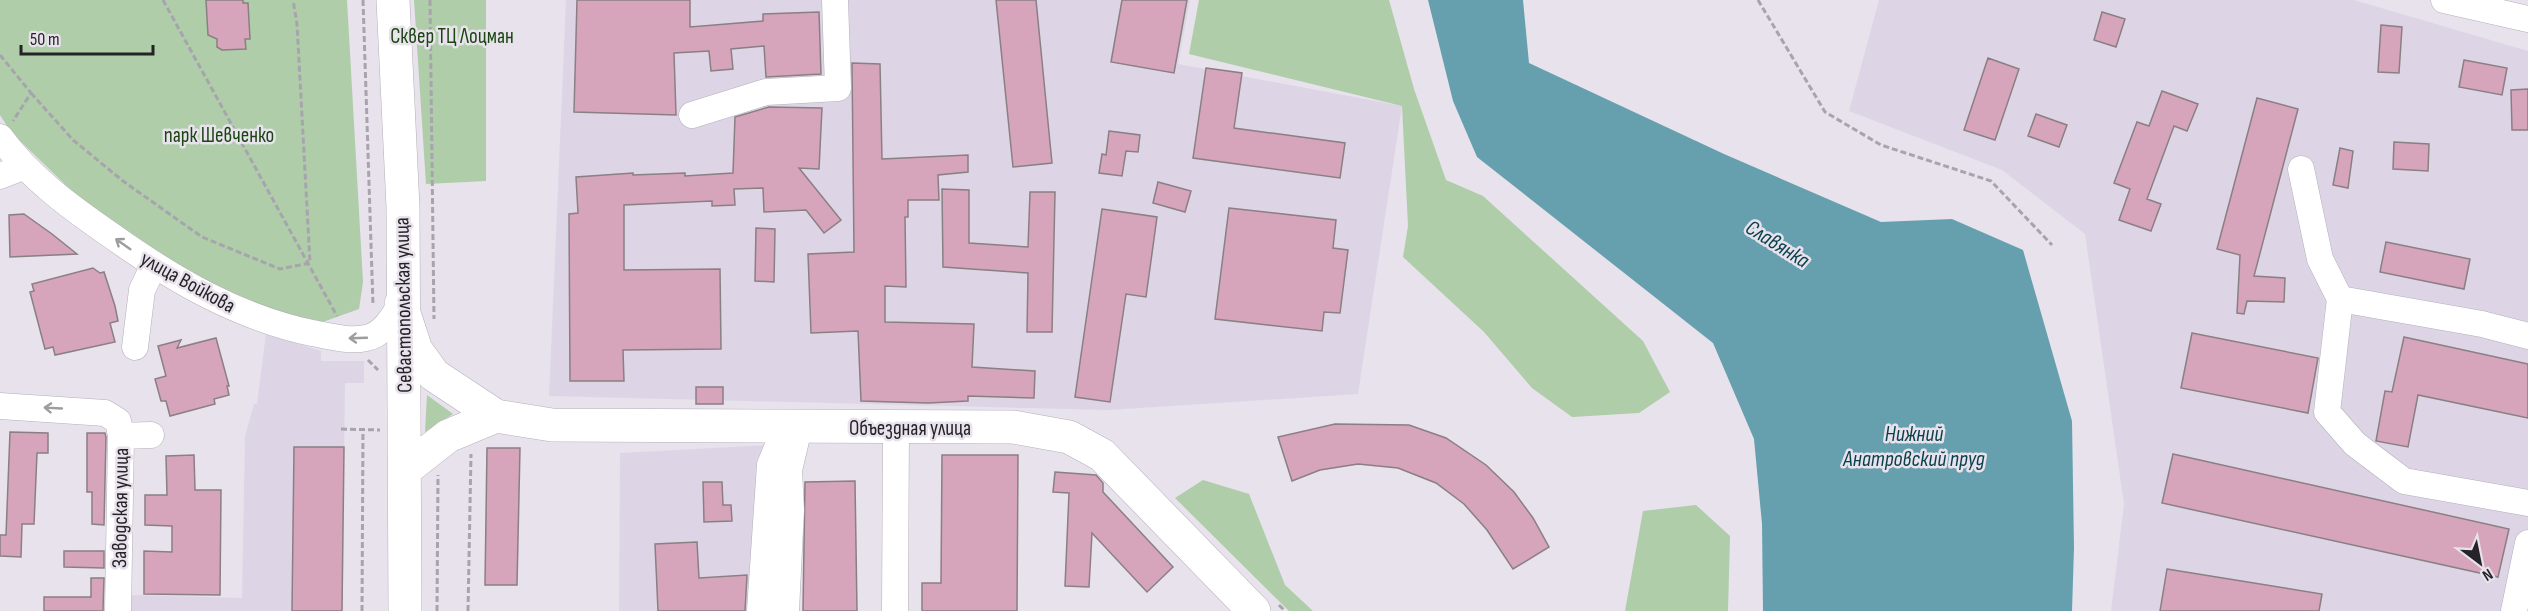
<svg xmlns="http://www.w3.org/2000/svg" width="2528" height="611" font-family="'Sofia Sans Condensed',sans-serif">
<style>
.built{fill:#ddd5e6}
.green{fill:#aecda8}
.water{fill:#66a0ae}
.building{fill:#d6a5bb;stroke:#8a7f83;stroke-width:1.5}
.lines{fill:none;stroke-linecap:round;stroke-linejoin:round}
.minor-casing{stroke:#b4afb9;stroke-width:27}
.major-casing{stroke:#b4afb9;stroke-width:34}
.path{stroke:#a8a4ad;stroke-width:3;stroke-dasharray:6 3;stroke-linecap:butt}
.minor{stroke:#fff;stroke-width:26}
.major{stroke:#fff;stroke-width:33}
.oneway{stroke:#9d9c9e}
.labels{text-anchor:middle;stroke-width:5;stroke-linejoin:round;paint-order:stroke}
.park-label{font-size:21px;fill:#1b4612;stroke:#e7e2ec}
.street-label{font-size:21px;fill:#252327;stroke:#e7e2ec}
.water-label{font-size:22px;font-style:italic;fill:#073f4a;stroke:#e7e2ec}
</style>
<rect width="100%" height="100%" fill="#e7e2ec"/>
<path class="built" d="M566,0H1190L1178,64L1402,106L1358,394L1109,410L549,396Z
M1879,0H2354L2528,51V611H2111L2124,504L2085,234L2002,170L1849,111Z
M266,333L321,351V361H364V383H345L342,611H131V595L242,598L245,436L254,404H257Z
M771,445L778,611H619L620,453Z"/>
<path class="green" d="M0,0H347L363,282L359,309L320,323L254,307L159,259L77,196L11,132L0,115Z
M414,0H486V181L426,184Z
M1199,0H1389L1414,89L1446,180L1483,196L1643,341L1670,392L1639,413L1572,417L1532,388L1484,332L1403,257L1408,226L1402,106L1189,54Z
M427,395L453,414L425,432Z
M1203,480L1249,494L1285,585L1313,611H1289L1175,498Z
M1696,505L1730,536L1728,611H1625L1643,511Z"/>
<path class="water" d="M1428,0H1523L1529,63L1724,154L1881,222L1952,219L2023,250L2072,421L2074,548L2072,611H1763L1762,524L1754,439L1713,343L1477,157L1453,101Z"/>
<path class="building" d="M206,0H243V3H248L250,39H245L246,49L222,50L217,47V39L208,35Z
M577,0H690V27L763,21V14L819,12L821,74L766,77L764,46L731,49L733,69L711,71L709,51L674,53L676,115L574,112Z
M996,0H1036L1052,163L1013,167Z
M1122,0H1187L1174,73L1111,62Z
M2102,12L2125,19L2116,47L2094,40Z
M2381,25L2402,27L2399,73L2378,72Z
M1988,58L2019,69L1995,140L1964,130Z
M2464,60L2507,68L2502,95L2459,87Z
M852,63L880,64L882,159L968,155V172L938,175L939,200H908V217H905L906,287L885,286V322L974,324L972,367L1035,371L1034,398L968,396V401L928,403L861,401L858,331L811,333L808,254L854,252Z
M1206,68L1242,73L1234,128L1345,143L1340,178L1193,158Z
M2528,89V130H2512L2511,90Z
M2162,91L2198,104L2187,131L2174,126L2147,199L2161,204L2151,231L2119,220L2130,189L2114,183L2137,122L2149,126Z
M2257,98L2298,109L2254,276L2285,278L2284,302L2247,301L2244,314L2237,313L2240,255L2217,249Z
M769,107L822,108L819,169L799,168L841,220L824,233L806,210L764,212L763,188L734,189L735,205L712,206V201L624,205V270L720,269L721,349L623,350L624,381H570L569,214L578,213L576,177L633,173V175L685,173V176L733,173L735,117Z
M2036,114L2067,125L2059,147L2028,136Z
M1109,131L1140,135L1138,152L1126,151L1122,176L1099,173L1102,154L1106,155Z
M2394,142L2429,144L2428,171L2393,169Z
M2340,148L2353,151L2348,188L2333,185Z
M1158,182L1191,191L1185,212L1153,203Z
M942,189L969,190V243L1028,247L1030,192H1055L1052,332H1027L1028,273L943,267Z
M1229,208L1336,220L1333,248L1348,250L1340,313L1324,312L1322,331L1215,319Z
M1102,209L1157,217L1146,297L1126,294L1110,402L1075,397Z
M24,214L52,234L77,254L10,257L9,215Z
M756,228L775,229L774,282L755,281Z
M2386,242L2470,259L2464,289L2380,272Z
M93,268L100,273L104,272L115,306L118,321L110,323L115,342L55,355L53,347L45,349L30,292L34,291L32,284Z
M2192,333L2318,358L2308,413L2181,388Z
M2404,337L2528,364V418L2418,395L2408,447L2376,441L2385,391L2392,392Z
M216,338L229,386H227L229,395L214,399L215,404L170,416L166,401H161L155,379L166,376L158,346L181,340L177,348Z
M696,387H723V404H696Z
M1335,424L1409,425L1446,438L1486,465L1514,492L1533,518L1549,547L1513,569L1487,530L1464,504L1436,483L1398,468L1358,464L1320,470L1292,481L1278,437Z
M10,432L48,433V453H37L34,524H22L21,557L0,556V535H6Z
M87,433H105L106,437L104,525L92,524V492H87Z
M294,447H344L342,611H292Z
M487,448H520L517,585H485Z
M2173,454L2509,529L2498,577L2162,503Z
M194,455L195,490H221L220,595L144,594V551L172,552V526L145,525V495H167L166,456Z
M942,455H1018L1017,611H922V583H941Z
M1055,472L1096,475L1103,483V492L1173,567L1147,592L1092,533L1089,587L1065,586L1069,493L1053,492Z
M855,481L857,611H803L805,482Z
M703,482H722L723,505H731L732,521L704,522Z
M697,542L699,578L747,575L745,611H658L655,544Z
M64,551H104V568L64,567Z
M2167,569L2322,594L2319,611H2160Z
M91,578H104L103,611H44V597H91Z"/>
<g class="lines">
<defs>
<path id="minor" d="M2444,0L2528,19
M692,115L766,92L838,88L835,0
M0,137C30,178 70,207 112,236C174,280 237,317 312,333C329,336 349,342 366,338C383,335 393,317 401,304
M2301,169L2320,259L2340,299L2482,324L2528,336
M0,176L23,167
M2340,299L2327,412L2355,444L2404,481L2528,503
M135,347L142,290L154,265
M0,406L105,413L118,421L121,436L118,611
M121,436L151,435
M760,611L770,465L785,428
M786,611L791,510L789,470L799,428
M895,611L896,427
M2514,611L2528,543"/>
<path id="major" d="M393,0L403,207L405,611
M401,304L416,350L434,375L496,416L552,425L1013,427L1069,437L1102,455L1254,611
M406,469L448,436L496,416"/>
</defs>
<use href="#minor" class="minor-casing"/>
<use href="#major" class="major-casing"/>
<path class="path" d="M163,0L337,316
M363,0L373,305
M430,0L434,319
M1758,0L1825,112L1881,145L1991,181L2052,245
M0,55L31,93L13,121
M31,93L73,140L123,181L202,237L280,269L310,263L297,24L293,0
M368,360L378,370
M341,429L380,430
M1279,605L1285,611
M362,611L363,430
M437,611L438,475
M468,611L471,454"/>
<use href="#minor" class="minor"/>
<use href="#major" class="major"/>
</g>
<defs><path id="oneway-shaft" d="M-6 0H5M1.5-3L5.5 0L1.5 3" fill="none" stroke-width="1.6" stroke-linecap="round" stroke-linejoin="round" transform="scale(1.5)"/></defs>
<g class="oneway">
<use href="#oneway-shaft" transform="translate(123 244) rotate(-145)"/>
<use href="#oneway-shaft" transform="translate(358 338) rotate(178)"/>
<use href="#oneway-shaft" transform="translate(53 408) rotate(-177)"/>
</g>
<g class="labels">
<g class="park-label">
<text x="452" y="43">Сквер ТЦ Лоцман</text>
<text x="219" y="142">парк Шевченко</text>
</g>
<g class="street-label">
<text transform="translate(188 282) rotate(29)" y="7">улица Войкова</text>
<text transform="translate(403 305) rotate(-91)" y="7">Севастопольская улица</text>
<text x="910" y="435">Объездная улица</text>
<text transform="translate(120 508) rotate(-89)" y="7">Заводская улица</text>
</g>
<g class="water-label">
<text transform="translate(1778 243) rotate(32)" y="8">Славянка</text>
<text x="1914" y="441">Нижний<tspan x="1914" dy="25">Анатровский пруд</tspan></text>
</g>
</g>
<g transform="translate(2480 563) rotate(148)" stroke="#e7e2ec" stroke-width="4.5" paint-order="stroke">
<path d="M0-4.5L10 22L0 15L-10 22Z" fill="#252327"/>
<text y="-9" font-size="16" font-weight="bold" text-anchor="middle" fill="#252327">N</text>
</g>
<path d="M21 45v9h132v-9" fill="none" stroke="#252327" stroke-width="3"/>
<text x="30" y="45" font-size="18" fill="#252327" stroke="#e7e2ec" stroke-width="4.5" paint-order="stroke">50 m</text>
</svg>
